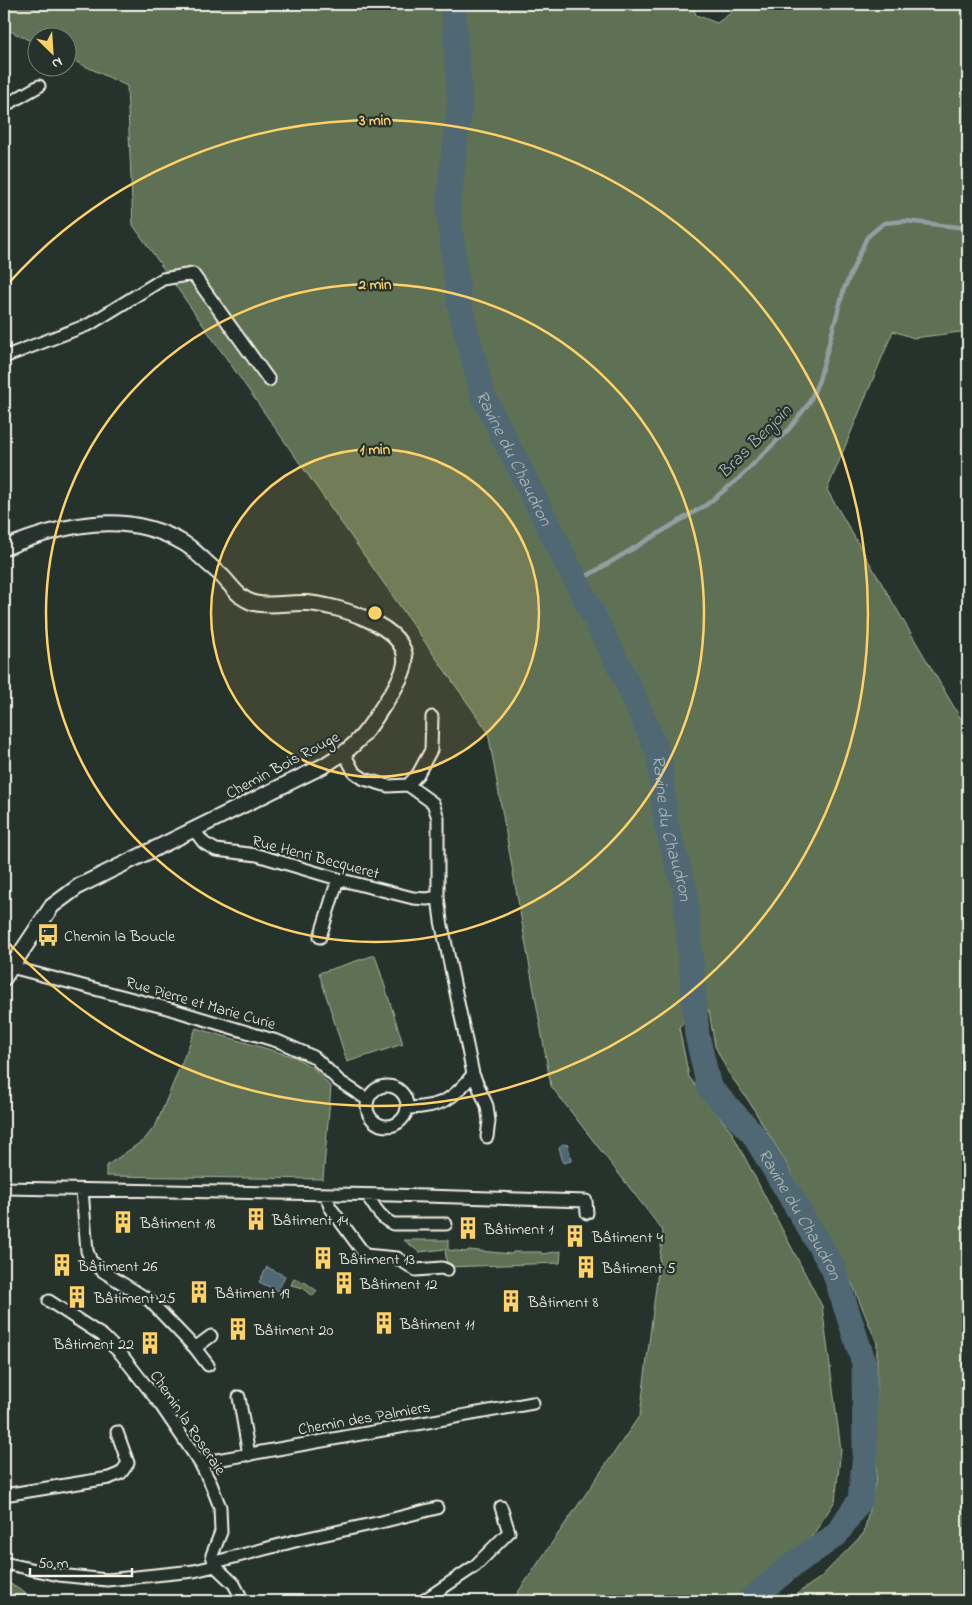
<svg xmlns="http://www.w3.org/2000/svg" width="972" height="1605" font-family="'Indie Flower',sans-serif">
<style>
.green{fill:#5e7155;stroke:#a9b19e}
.water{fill:#4f6773;stroke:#919ea2}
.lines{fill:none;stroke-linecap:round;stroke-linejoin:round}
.stream{stroke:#919ea2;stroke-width:4.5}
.river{stroke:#4f6773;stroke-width:25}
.minor-casing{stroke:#f4f1e8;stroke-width:15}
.tertiary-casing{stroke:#f4f1e8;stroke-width:18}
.minor{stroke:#26332d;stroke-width:11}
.tertiary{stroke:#26332d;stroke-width:14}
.ring{fill:none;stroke:#ffd166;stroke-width:2.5}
.labels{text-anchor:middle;stroke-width:4.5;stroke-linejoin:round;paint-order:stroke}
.street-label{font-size:16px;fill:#f4f1e8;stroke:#26332d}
.poi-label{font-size:16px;fill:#f4f1e8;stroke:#26332d;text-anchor:start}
.water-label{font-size:18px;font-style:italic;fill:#b2bab9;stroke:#26332d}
.centre{fill:#ffd166;stroke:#26332d;stroke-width:2.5}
.ring-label{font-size:15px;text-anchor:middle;font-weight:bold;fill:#ffd166;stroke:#26332d;stroke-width:4.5;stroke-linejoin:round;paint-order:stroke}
</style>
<rect width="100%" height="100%" fill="#26332d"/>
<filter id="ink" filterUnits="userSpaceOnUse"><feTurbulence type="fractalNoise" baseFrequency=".02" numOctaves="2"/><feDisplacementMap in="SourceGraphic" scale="10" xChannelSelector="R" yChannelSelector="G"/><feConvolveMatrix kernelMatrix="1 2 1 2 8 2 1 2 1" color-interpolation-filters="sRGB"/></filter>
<g filter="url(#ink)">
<path class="green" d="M4,4H692L696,15L717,23L731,13L733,4H968V331L914,338L893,331L827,490L968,731V1601H786L820,1578L864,1533L876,1478L877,1343L853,1286L820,1230L785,1161L748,1100L728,1072L715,1046L709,1011L695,1010L679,1027L689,1077L731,1131L822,1306L841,1450L835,1501L809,1541L731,1601H512L640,1415L663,1231L551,1086L488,732L133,225L127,86L68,58V38H38L37,44L4,28Z
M375,955L403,1044L347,1062L319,973Z
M196,1028L295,1057L313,1068L331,1087L323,1179L106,1176V1166L144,1140L156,1125Z
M404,1240H448V1250L467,1252L468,1250L512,1254L513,1252H541L542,1254L561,1251L560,1263L447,1267L445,1249L419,1252Z
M294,1278L306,1283L317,1291L313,1296L303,1288L291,1285Z
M4,1580L38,1601H4Z"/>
<path class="water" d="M563,1144L568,1145L571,1161L563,1163L559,1147Z
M267,1267L285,1276L278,1291L259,1282Z"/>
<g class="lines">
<path class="stream" d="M577,582L706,505L737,480L790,428L809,403L819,380L844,289L867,237L884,223L906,221L958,227L968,226"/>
<path class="river" id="s1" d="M453,4L460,101L448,206L459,303L483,396L627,682L659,755L666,824L685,891L697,1035L709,1087L754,1135L833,1268L864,1363L865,1455L860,1500L836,1535L790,1567L749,1601"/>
<defs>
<path id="minor" d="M4,106L39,86
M4,357L90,324L163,279L193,274L269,380
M344,753L354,772L364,779L388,786L408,785L433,803L438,818V897L441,921L473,1074L487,1106L489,1121L487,1137
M408,785L418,774L431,750L432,717
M194,830L204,843L216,850L257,855L338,879L413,898L427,899L438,897
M320,937L338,879
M11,967L167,1008L280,1042L314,1057L339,1081L368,1100
M367 1106a20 20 0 1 1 40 0a20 20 0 1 1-40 0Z
M408,1108C441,1107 453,1100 473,1074
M4,1188L391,1195L586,1201L587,1213
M82,1190L87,1251L91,1261L104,1272L149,1300L195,1348L208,1365
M326,1195L330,1207L365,1255L397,1258L416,1270L442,1268L447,1270
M367,1195C374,1206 380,1218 393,1224H446
M49,1301L103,1336L121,1354L160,1404L200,1463L211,1484L220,1507L221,1532L212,1555L215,1566
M195,1348L211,1336
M239,1397L249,1455
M200,1463L533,1403
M4,1495L109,1478L121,1473L128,1463L117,1432
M215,1562L299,1540L381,1522L437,1508
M4,1563L59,1575L107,1580L194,1571L215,1566
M215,1566L234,1584L243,1601
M423,1601L475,1566L509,1532L501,1507"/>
<path id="tertiary" d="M4,548C63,524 127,509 185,544C192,548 197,554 203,559C209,565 216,570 222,576C232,586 239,599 254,603C271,607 289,602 307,603C335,605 409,625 405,663C404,673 398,682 393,691C380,710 368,733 350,748C342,755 333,759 325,765L79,886L52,906L4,978"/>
</defs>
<use href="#minor" class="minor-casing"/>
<use href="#tertiary" class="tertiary-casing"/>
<use href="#minor" class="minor"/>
<use href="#tertiary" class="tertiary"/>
</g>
</g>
<circle cx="375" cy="613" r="164" fill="#ffd166" fill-opacity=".12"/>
<g class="ring">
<circle cx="375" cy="613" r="164"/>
<circle cx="375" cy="613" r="329"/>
<path d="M6 286A493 493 0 1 1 6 940"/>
</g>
<defs>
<symbol id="bus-bare" viewBox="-9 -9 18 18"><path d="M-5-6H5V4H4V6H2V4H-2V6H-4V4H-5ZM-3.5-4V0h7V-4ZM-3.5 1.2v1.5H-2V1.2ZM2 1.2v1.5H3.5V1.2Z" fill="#ffd166" stroke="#26332d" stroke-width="2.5" paint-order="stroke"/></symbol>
<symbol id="building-bare" viewBox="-9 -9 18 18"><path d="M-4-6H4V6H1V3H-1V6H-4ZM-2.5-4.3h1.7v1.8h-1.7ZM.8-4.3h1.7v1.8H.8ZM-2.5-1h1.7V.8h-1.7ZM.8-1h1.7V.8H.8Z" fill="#ffd166" stroke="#26332d" stroke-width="2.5" paint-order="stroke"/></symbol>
</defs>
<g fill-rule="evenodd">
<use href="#bus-bare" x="32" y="919" width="32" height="32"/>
<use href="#building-bare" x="240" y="1203" width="32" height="32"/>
<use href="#building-bare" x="107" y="1206" width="32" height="32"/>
<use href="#building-bare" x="452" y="1212" width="32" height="32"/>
<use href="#building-bare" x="559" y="1220" width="32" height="32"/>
<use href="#building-bare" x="307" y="1242" width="32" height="32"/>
<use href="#building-bare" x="46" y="1249" width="32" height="32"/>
<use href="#building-bare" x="570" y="1251" width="32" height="32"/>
<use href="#building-bare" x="328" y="1267" width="32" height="32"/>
<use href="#building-bare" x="183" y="1276" width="32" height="32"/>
<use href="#building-bare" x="61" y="1281" width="32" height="32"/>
<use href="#building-bare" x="495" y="1285" width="32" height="32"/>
<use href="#building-bare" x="368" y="1307" width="32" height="32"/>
<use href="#building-bare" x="222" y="1313" width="32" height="32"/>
<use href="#building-bare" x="134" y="1327" width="32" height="32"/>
</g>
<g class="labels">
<g class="street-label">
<text transform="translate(282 764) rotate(-28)" y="6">Chemin Bois Rouge</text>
<text transform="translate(316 856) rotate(15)" y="6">Rue Henri Becqueret</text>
<text transform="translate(201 1002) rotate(16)" y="6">Rue Pierre et Marie Curie</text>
<text transform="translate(364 1417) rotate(-10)" y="6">Chemin des Palmiers</text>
<text transform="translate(189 1422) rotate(56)" y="6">Chemin la Roseraie</text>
</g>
<g class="poi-label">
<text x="64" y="941">Chemin la Boucle</text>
<text x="272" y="1225">Bâtiment 14</text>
<text x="140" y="1228">Bâtiment 18</text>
<text x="484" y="1234">Bâtiment 1</text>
<text x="592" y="1242">Bâtiment 4</text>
<text x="339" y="1264">Bâtiment 13</text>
<text x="78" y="1271">Bâtiment 26</text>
<text x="602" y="1273">Bâtiment 5</text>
<text x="360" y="1289">Bâtiment 12</text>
<text x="215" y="1298">Bâtiment 19</text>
<text x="94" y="1303">Bâtiment 25</text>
<text x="528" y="1307">Bâtiment 8</text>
<text x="400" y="1329">Bâtiment 11</text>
<text x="254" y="1335">Bâtiment 20</text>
<text x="134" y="1349" text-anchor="end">Bâtiment 22</text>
</g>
<g class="water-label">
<text transform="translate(754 441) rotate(-45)" y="6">Bras Benjoin</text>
<text dy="6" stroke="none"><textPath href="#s1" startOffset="466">Ravine du Chaudron</textPath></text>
<text dy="6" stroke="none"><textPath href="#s1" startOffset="871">Ravine du Chaudron</textPath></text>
<text dy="6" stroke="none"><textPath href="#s1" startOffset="1291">Ravine du Chaudron</textPath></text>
</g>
</g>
<circle cx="375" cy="613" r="8" class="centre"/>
<g class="ring-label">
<text x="375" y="125">3 min</text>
<text x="375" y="289">2 min</text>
<text x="375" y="454">1 min</text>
</g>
<rect width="972" height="1605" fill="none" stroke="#26332d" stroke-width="20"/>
<rect x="10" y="10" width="952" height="1585" fill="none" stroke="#f4f1e8" stroke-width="2" filter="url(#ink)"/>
<g transform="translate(52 52) rotate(155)"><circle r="24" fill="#26332d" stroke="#787f78"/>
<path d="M0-4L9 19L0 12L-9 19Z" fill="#ffd166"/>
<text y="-8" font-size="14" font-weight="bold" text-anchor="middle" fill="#f4f1e8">N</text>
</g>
<path d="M30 1568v8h102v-8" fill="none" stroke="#f4f1e8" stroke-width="2.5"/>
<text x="38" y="1568" font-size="15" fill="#f4f1e8" stroke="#26332d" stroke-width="4" paint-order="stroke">50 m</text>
</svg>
